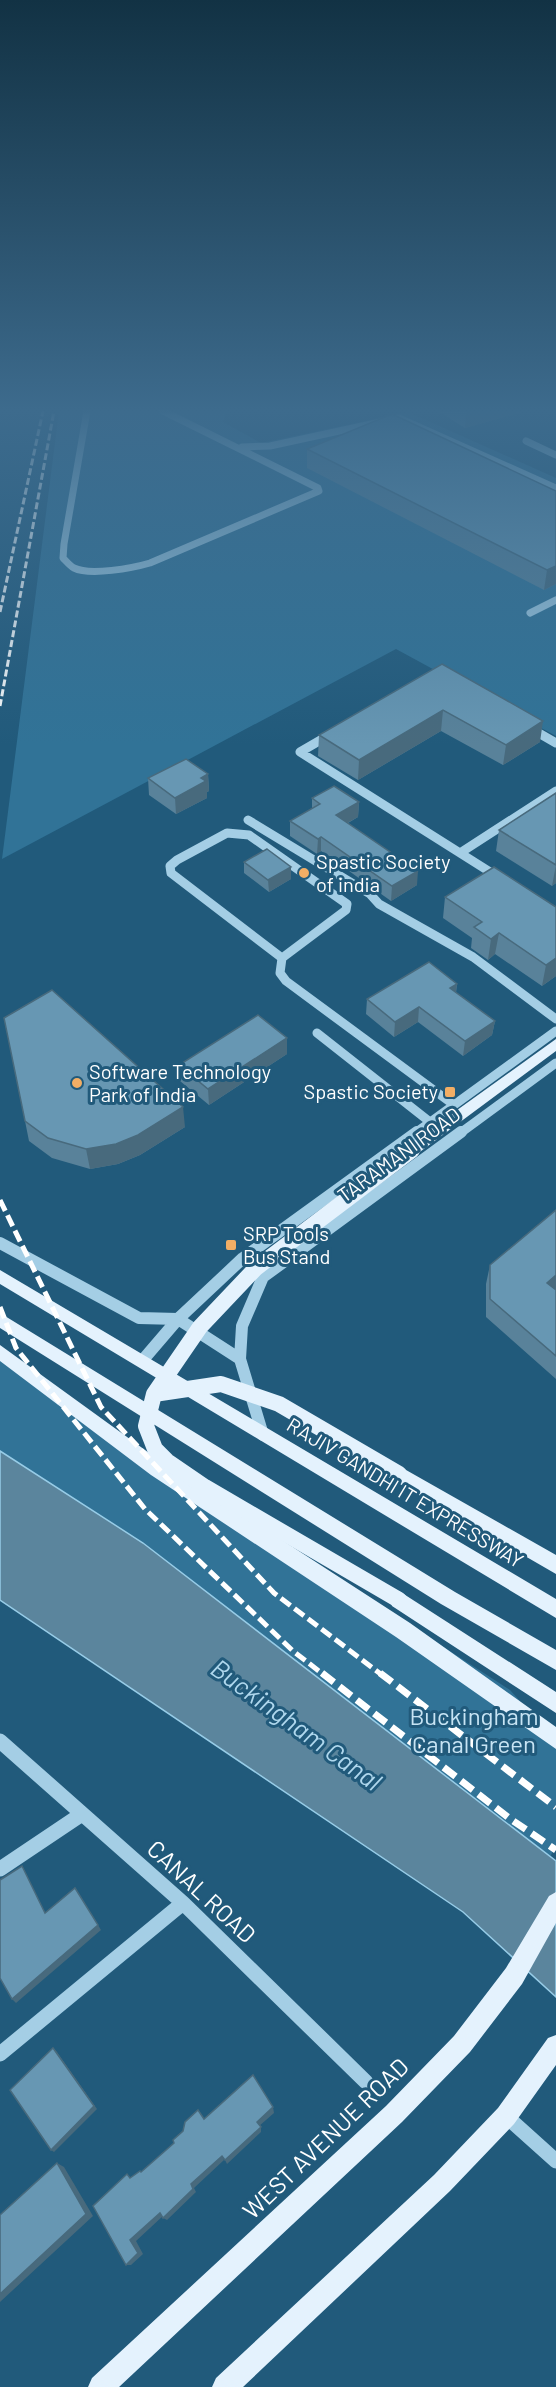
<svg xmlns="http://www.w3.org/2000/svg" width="556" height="2387" font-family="Barlow,sans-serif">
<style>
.green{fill:#317397}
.water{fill:#5b859d;stroke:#97cce7;stroke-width:1.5}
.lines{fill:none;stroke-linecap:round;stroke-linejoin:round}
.minor-far3{stroke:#a4cee5;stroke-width:7}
.minor-far2{stroke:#a4cee5;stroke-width:9}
.minor-far1{stroke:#a4cee5;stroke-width:12}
.minor{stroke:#a4cee5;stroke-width:15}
.major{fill:#e4f2fd;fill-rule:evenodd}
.rail-far2{stroke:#fff;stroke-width:3;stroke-dasharray:7 3;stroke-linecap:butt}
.rail-far1{stroke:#fff;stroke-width:5;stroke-dasharray:12 5;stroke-linecap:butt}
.rail{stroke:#fff;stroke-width:7;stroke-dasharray:15 7;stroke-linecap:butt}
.major-bridge{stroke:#e4f2fd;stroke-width:16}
.wall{fill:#59829a}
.shaded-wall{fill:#486a7d}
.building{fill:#6797b3;stroke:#486a7d;stroke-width:1.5}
.poi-dot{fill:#f2ae65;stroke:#215a7b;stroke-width:2}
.labels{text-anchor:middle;stroke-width:6;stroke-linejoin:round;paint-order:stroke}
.poi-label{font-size:20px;fill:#fff;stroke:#215a7b;text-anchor:start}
.street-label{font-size:20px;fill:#fff;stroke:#215a7b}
.near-park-label{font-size:24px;fill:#c7e4f4;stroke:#215a7b}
.near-street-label{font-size:24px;fill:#fff;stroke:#215a7b}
.near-water-label{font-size:26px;font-style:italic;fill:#afd7ed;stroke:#215a7b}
</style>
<rect width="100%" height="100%" fill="#215a7b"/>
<path class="green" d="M59,411H227L223,422L261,443L408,412L556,478V736L396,649L2,859Z
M0,1360L510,1690L556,1741V1845L550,1857L143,1543L0,1451Z"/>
<path class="water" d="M0,1451L143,1543L556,1861V1997L463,1912L0,1600Z"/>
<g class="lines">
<path class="minor-far3" d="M87,411L64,544L63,558C66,561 70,566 74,568C90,576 133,568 150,563L319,491L318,488L163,411
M526,441L556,455
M242,447L270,446L399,418L556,488
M530,613L556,600"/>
<path class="minor-far2" d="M530,728L556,743
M331,734L300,752L460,853
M248,820L370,894L379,904L473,957L556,1019
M227,833L249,835L347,904L346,910L282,958L171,873L170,866L177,860Z
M498,877L460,853L556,791
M282,958L280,973L286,981L454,1105
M317,1033L430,1122
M414,1134L556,1031
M459,1134L556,1063"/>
<path class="minor-far1" d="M0,1243L139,1318L178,1319L240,1359
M142,1361L178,1319L243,1258L417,1132
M263,1435L240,1359L242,1326L263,1277L461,1132"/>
<path class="minor" d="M0,1741L183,1903L366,2082
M0,1869L82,1814
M0,2054L183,1903
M506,2116L556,2161"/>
<path class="major" d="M556,1039V1051L417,1154H407L405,1150L407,1146Z
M0,1270L556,1599V1618L0,1284Z
M0,1313L455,1592L556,1650V1670L441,1604L0,1328Z
M0,1345L163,1463L410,1623L556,1727V1749L396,1637L151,1475L0,1361Z
M399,1466L556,1555V1574L393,1480L390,1474L393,1468Z
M399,1591L556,1692V1713L392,1606L390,1600L392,1594Z
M556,1892V1923L522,1984L470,2052L402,2122L119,2387H88L92,2378L386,2106L454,2036L506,1968L549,1896Z
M556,2035V2065L514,2124L450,2191L243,2387H212L216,2378L434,2175L498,2108L548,2038Z"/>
<path class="rail-far2" d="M0,612L43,411
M0,706L54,411"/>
<path class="rail-far1" d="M0,1200L101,1407L274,1593L382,1675
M0,1307L16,1348L145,1509L293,1651L324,1675"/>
<path class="rail" d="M322,1673L509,1818L556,1850
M380,1673L556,1807"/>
<path class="major-bridge" d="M154,1394L221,1384L279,1404L399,1474
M399,1600L205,1487L167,1461L155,1449L146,1426L154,1394L200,1327L256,1268L412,1150"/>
</g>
<path class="wall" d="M438,411H525L465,428Z
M307,449L556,491V584L544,590L307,468Z
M442,664L540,742L503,765L441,731L358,780L318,756L319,735Z
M208,774L209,791L207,792V798L176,814L149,795L148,778Z
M556,793V883L552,886L496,851L499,830Z
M312,798L359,802L358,817L348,823L417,885L391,901L321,851L317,854L290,836V821L312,809Z
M244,862L291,867V879L269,892L244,873Z
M445,897L556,907V976L542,986L495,954L488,960L471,948L472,938L443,918Z
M457,984L456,993L495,1021L492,1035L463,1056L418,1022L394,1037L366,1014L367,999Z
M287,1054L209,1105L180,1081L179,1065Z
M25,1121L185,1127L140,1155L118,1164L90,1169L52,1158L29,1141Z
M556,1210V1379L486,1317V1284L490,1265Z"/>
<path class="shaded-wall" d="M466,411H525L465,428Z
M556,566V584L544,590L547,570Z
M443,710L441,731L358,780L359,760Z
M543,721L540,742L503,765L506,745Z
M208,774L209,791L207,792V798L176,814L175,798L201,778Z
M359,802L358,817L336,829V815Z
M321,837V851L317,854L318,839Z
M556,865V883L552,886Z
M291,867V879L269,892L268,880Z
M418,871L417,885L391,901L392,886Z
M499,933L495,954L488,960L491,939Z
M556,958V976L542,986L546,965Z
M457,984L455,998L450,988Z
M419,1007L418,1022L394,1037L395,1022Z
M495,1021L492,1035L463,1056L465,1041Z
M287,1038V1054L209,1105L208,1089Z
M183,1107L185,1127L140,1155L118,1164L90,1169L86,1149Z
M556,1275V1290L547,1283Z
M98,1925L101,1930L16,2003L12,1999Z
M53,2048L57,2052L97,2109L54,2152L51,2150Z
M273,2107L274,2113L258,2127L257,2122Z
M261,2127V2132L227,2164L225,2160Z
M222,2156L224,2160L194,2188L196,2192L167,2220L163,2218L191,2184Z
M57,2163L64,2167L93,2216L0,2302V2294Z
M160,2213L164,2215L136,2241L143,2254L131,2265H126L130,2240Z"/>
<path class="building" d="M392,414L556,491V566L547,570L307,449Z
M442,664L543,721L506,745L443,710L359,760L319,735Z
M186,759L208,774L201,778L206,781L175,798L148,778Z
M334,786L359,802L336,815L418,871L392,886L321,837L318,839L290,821L320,804L312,798Z
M556,793V865L499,830Z
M267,849L291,867L268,880L244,862Z
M494,867L556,907V958L546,965L499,933L491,939L474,927L482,922L445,897Z
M429,962L457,984L450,988L495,1021L465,1041L419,1007L395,1022L367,999Z
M52,990L183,1107L138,1135L116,1144L86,1149L48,1138L25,1121L4,1018Z
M258,1015L287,1038L208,1089L179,1065Z
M556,1210V1275L547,1283L556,1290V1356L490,1299V1265Z
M22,1866L45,1913L75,1888L98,1925L12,1999L0,1978V1880Z
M53,2048L94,2106L51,2150L10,2090Z
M253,2075L273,2107L257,2122L261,2127L225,2160L222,2156L191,2184L193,2189L163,2218L160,2213L130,2240L138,2253L126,2265L93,2206L127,2174L130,2178L140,2171L141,2172L174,2143L173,2140L183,2131L185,2122L198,2110L204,2119Z
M57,2163L86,2214L0,2294V2215Z"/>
<linearGradient id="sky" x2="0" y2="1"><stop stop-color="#123244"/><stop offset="0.55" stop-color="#3d6b8d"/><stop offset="1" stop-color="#3d6b8d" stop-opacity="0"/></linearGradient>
<rect width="556" height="745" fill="url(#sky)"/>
<g class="poi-dot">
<circle cx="304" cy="873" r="6"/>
<circle cx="77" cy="1083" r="6"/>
<rect x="444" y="1086" width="12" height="12" rx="3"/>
<rect x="225" y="1239" width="12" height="12" rx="3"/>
</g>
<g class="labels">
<g class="poi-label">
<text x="316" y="869">Spastic Society<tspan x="316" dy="23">of india</tspan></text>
<text x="89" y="1079">Software Technology<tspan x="89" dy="23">Park of India</tspan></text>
<text x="438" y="1099" text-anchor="end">Spastic Society</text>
<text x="243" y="1241">SRP Tools<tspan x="243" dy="23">Bus Stand</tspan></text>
</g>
<g class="street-label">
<text transform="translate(399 1155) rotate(-36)" y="7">TARAMANI ROAD</text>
<text transform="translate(405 1493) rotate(31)" y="7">RAJIV GANDHI IT EXPRESSWAY</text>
</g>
<g class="near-park-label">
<text x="474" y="1725">Buckingham<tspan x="474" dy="28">Canal Green</tspan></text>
</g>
<g class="near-street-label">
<text transform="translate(201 1892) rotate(43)" y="8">CANAL ROAD</text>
<text transform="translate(326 2139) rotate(-44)" y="8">WEST AVENUE ROAD</text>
</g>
<g class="near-water-label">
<text transform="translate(296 1725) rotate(36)" y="9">Buckingham Canal</text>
</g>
</g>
</svg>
